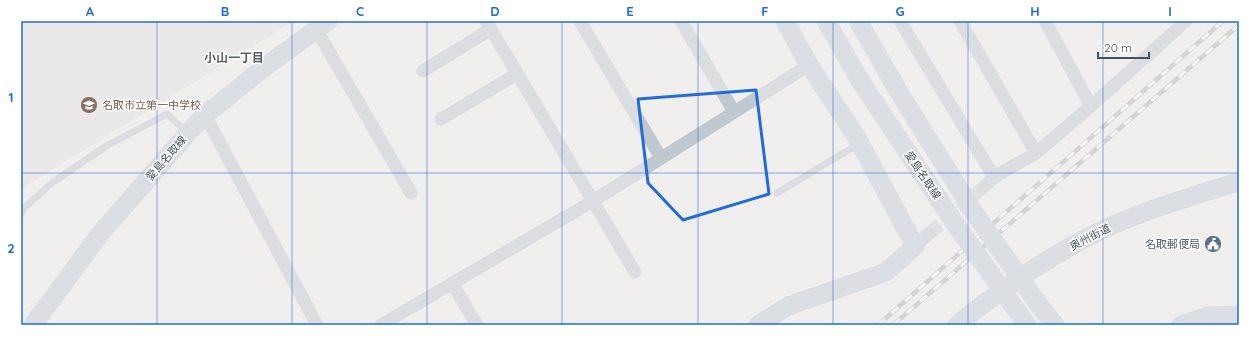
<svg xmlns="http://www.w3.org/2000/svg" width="1260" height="346" font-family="Quicksand,'Noto Sans JP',sans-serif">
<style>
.education{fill:#e2e0e0}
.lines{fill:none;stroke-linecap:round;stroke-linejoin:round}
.street-tunnel{stroke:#cfcfd1;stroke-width:13;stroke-dasharray:13 6;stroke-linecap:butt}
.lane{stroke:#c0c8d0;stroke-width:7}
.street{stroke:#c0c8d0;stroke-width:13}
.secondary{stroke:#c2cbd6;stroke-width:19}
.rail-casing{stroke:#b1b4b9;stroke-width:4.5}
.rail{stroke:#fff;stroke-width:3;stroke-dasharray:9;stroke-linecap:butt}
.secondary-bridge{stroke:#c2cbd6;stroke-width:19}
.marked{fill:none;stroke:#226cd8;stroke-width:3;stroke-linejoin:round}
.grid{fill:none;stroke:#226cd8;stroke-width:1;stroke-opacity:0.55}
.labels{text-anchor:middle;stroke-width:3;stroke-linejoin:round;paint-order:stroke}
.education-label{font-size:11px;fill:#785e54;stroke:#fff;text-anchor:start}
.street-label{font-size:11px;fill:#47515b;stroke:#fff}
.service-label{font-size:11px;fill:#4e5e75;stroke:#fff;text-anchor:end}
.neighbourhood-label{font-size:12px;font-weight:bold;fill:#5b5f63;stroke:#fff}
.neatline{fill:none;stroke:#226cd8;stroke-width:1.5}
.grid-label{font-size:13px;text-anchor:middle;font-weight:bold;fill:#226cd8}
</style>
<rect width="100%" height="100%" fill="#f1efee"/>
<path class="education" d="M21,21H294L21,189Z"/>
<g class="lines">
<path class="street-tunnel" d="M930,233L985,186"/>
<path class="lane" d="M777,193L860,143
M21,214L24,208L53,182L108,145L167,114L188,133"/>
<path class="street" d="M486,21L635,272
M580,21L661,158
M681,21L734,112
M900,21L994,177L985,186
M960,21L1036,153
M1045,21L1091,106L1186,21
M316,29L411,193
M423,71L491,29
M205,115L317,325
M441,119L517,74
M994,177L1036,153L1091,106
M915,246L930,233
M452,283L477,325
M381,325L593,201L809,65"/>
<path class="secondary" d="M826,21L861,82L956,225
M858,21L900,94L973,211
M33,325L100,234L188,133L205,115L266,66L328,21
M758,325L788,306L886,272L915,246L856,136L809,65L785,21
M957,325C1000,290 1046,258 1096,233C1126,218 1158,207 1190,197C1206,192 1222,186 1239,182
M1181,325L1208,316L1239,315"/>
<defs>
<path id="rail" d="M878,325L1223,21
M893,325L1239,25"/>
</defs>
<use href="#rail" class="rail-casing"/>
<use href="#rail" class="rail"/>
<path class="secondary-bridge" d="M973,211L1039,305L1055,325
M956,225L1027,325"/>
</g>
<path d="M0 0H1260V346H0ZM756,90L769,194L683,220L648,183L638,99Z" fill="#f1efee" fill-opacity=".55" fill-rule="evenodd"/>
<path class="marked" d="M756,90L769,194L683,220L648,183L638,99Z"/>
<path class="grid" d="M157,21V325M292,21V325M427,21V325M562,21V325M698,21V325M833,21V325M968,21V325M1103,21V325M21,173H1239"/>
<defs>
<symbol id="school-disc" viewBox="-11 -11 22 22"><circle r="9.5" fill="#8d6e63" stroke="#fff"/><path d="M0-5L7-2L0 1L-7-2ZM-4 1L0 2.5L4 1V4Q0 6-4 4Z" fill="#fff"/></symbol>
<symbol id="civic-disc" viewBox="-11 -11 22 22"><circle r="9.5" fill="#5c6f8a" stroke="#fff"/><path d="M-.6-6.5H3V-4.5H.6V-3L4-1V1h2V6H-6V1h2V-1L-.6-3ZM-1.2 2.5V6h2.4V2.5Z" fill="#fff"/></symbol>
</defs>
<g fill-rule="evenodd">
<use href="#school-disc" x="79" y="95" width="20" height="20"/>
<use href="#civic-disc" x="1203" y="234" width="20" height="20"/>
</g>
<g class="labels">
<g class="education-label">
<text x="102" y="109">名取市立第一中学校</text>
</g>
<g class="street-label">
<text transform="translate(166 158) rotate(-49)" y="4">愛島名取線</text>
<text transform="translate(923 175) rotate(56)" y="4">愛島名取線</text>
<text transform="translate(1090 237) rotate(-27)" y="4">奥州街道</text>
</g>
<g class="service-label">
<text x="1200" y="248">名取郵便局</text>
</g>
<g class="neighbourhood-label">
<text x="234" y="62">小山一丁目</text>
</g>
</g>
<rect width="1260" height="346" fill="none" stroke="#ffffff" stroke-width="44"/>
<path d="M1098 52v6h51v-6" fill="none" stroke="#47515b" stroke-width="2"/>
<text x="1104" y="52" font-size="12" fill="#47515b" stroke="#ffffff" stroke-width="3" paint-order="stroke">20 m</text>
<rect x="22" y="22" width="1216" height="302" class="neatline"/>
<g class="grid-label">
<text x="90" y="16">A</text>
<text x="225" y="16">B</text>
<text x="360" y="16">C</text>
<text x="495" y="16">D</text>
<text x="630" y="16">E</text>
<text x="765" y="16">F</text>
<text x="900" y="16">G</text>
<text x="1035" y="16">H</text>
<text x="1170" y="16">I</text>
<text x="11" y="102">1</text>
<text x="11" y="253">2</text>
</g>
</svg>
